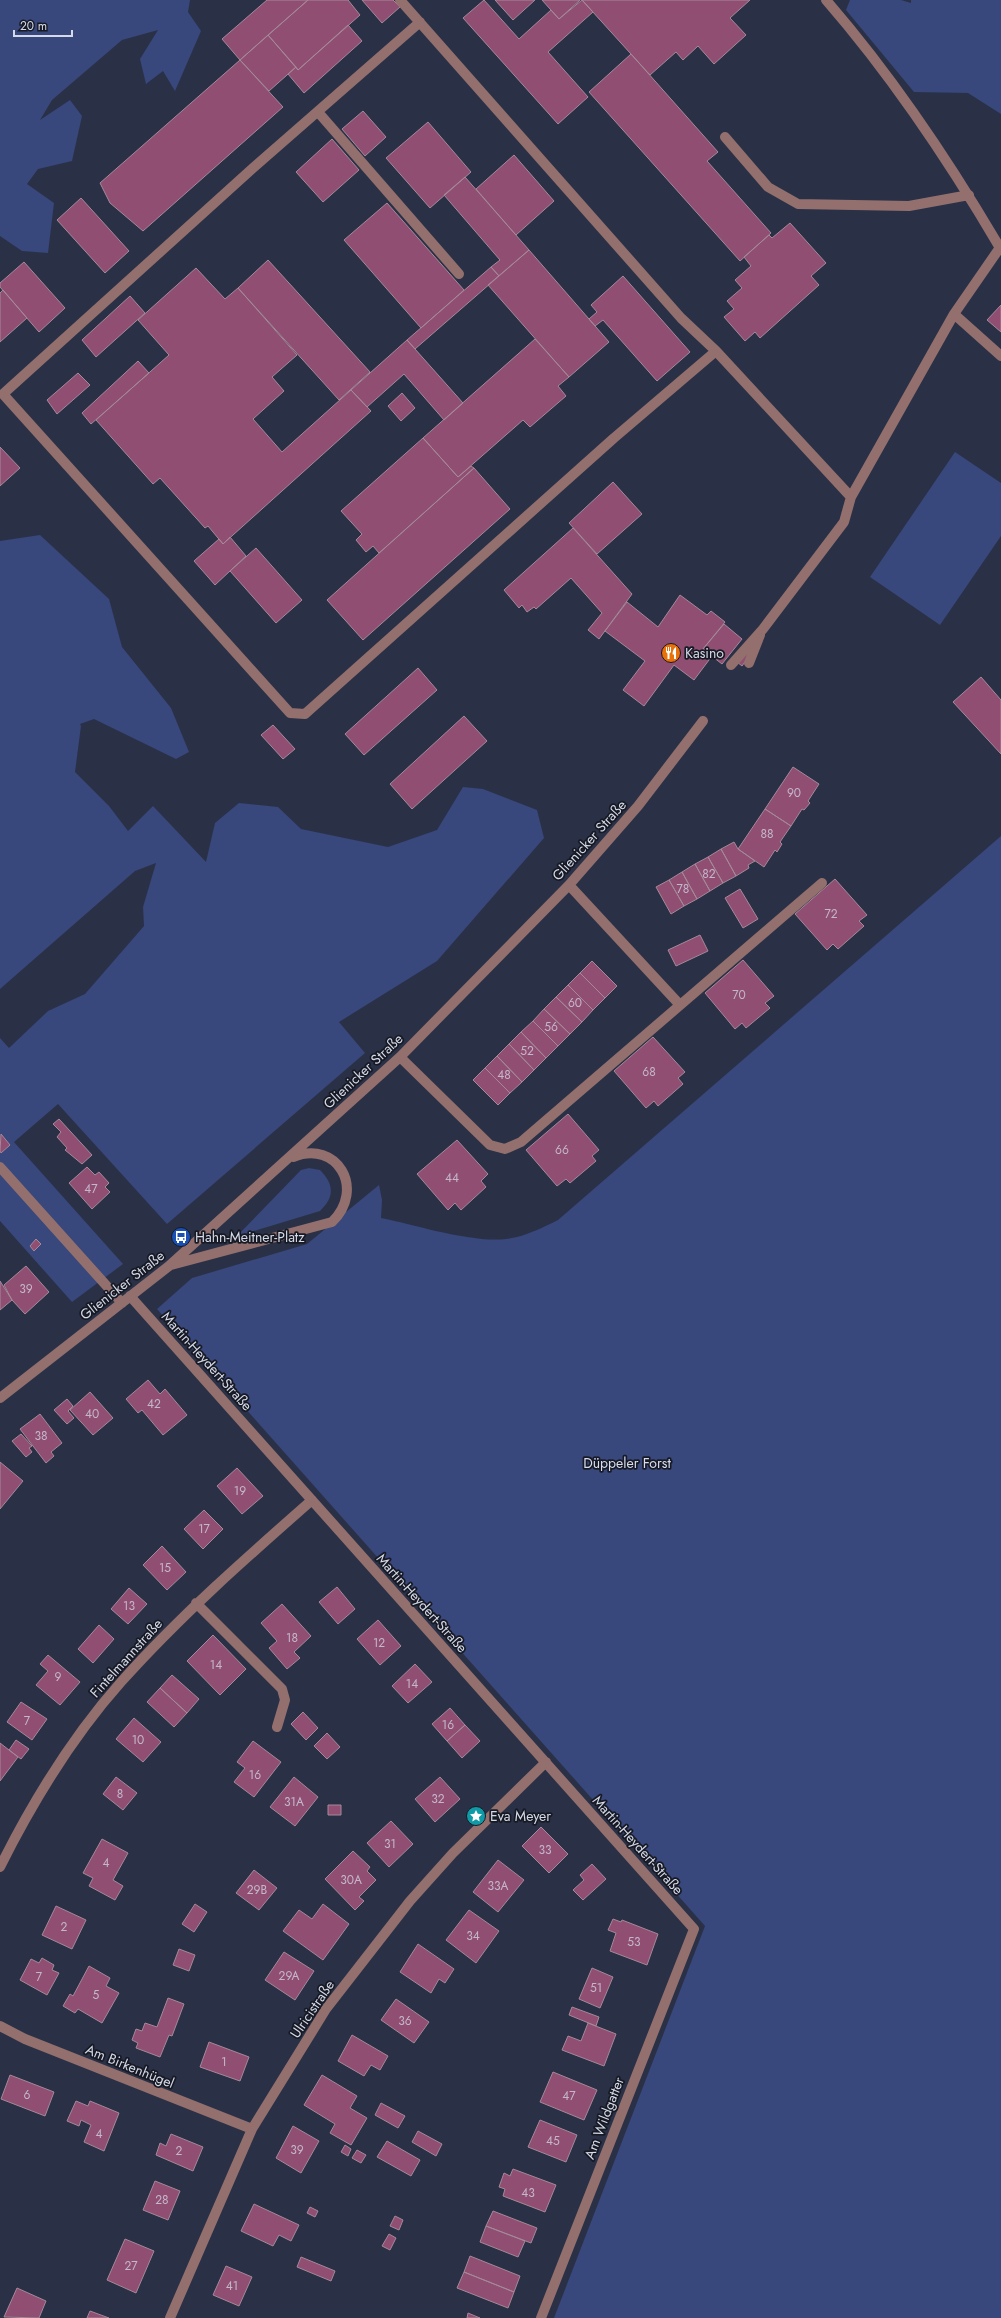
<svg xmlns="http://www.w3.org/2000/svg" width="1001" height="2318" font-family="Jost,sans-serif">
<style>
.green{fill:#38477c}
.building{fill:#904e73;stroke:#a58997}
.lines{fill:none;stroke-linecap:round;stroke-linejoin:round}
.minor{stroke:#93706e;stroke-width:10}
.labels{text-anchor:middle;stroke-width:3.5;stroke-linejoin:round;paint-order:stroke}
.number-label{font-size:12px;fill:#c4b7cb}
.poi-label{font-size:14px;fill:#d5dae8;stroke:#171a24;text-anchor:start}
.street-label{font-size:14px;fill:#d5dae8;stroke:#171a24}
.park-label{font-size:14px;fill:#d8def0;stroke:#171a24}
</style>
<rect width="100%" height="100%" fill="#2a3147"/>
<path class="green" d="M0,0H190L188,12L201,31L175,91L163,71L146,84L140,59L158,30L122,40L52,100L40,120L70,100L82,116L72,161L38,169L27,184L54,203L48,253L22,251L0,236Z
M850,0H901L911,3V0H1001V114L968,93L914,92L846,10Z
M955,452L1001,483V536L940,625L870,577Z
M40,535L109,599L122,647L171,708L189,752L176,759L94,719L80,724L81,726L75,772L109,806L128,831L153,806L206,862L215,823L239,803L278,807L301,829L388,847L437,830L463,787L483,789L537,810L544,838L437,961L339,1022L365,1053L167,1224L58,1104L14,1142L123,1264L72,1302L0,1221V1038L9,1048L48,1011L85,994L144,926L143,907L156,863L135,871L0,989V541Z
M1001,836V2318H554L705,1926L157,1309L192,1278L307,1244L379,1185L382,1200L381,1218C416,1225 471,1243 506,1239C524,1237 542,1228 558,1220Z
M309,1168L320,1170C334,1184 335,1197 320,1211L237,1236L301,1170Z"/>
<path class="building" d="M267,0H308L240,60L222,39Z
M308,0H348L360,15L298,70L268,35Z
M362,0H393L400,7L382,23Z
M484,0L519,39L551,10L559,19L582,0L593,12L548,52L588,97L558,124L463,18Z
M495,0H535L513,20Z
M542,0H580L559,19Z
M582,0H750L730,18L746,35L714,64L698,46L683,60L676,52L650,75Z
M348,25L362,41L304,93L288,74L296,67L298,70Z
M268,35L296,67L269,91L240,60Z
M631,54L718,152L707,161L771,233L740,261L589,92Z
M240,60L283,107L143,231L110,203L100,183Z
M363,111L386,137L365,156L342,129Z
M428,122L471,172L430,208L386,158Z
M332,139L359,170L323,202L296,172Z
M514,155L554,201L516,235L476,189Z
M465,177L529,250L499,276L491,267L500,260L444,195Z
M81,198L129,251L105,273L57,220Z
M387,203L464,290L421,328L344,240Z
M790,223L826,263L811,276L819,285L760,338L755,332L745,341L724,317L734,309L727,301L742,288L735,280L751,266L744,257L769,235L772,238Z
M529,250L609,342L569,377L488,285Z
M268,260L370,372L339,400L238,288Z
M24,262L65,308L39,332L0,287V283Z
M491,267L499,276L415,349L407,340Z
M196,268L225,299L238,288L297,355L272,377L284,391L253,419L282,452L351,390L371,411L223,544L208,526L205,528L160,478L153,484L96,420L169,355L138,320Z
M623,276L690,352L657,381L603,320L595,326L589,319L597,312L591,305Z
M3,290L27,318L0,342V293Z
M130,296L145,313L96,357L82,340Z
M1001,305V332L987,320Z
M535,339L569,377L558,386L566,396L530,427L523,420L458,477L423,438Z
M407,340L463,403L444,420L404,374L367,407L351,390Z
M138,361L149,373L91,424L82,413Z
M78,373L90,385L57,414L47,400Z
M402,393L415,408L401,421L388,406Z
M423,438L458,477L471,466L474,468L379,553L373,546L366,552L356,540L362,534L341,511Z
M0,447L20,468L0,486Z
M474,468L510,509L363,640L327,600Z
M613,482L642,514L597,554L569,523Z
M573,528L632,594L599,639L588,630L602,613L571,578L536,609L534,607L527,612L522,605L519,608L504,590Z
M230,537L246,556L215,585L194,561L219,539L223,544Z
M256,548L302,600L276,623L230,571Z
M680,595L707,615L711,611L725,622L703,649L712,656L694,680L674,665L644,706L623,690L645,661L605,631L627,602L658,627Z
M724,624L742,639L722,664L703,649Z
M745,652L750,655L742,666L737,662Z
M418,668L437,690L364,755L345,734Z
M981,677L1001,700V754L953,702Z
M464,716L487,741L412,809L390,784Z
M273,725L295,749L283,759L261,735Z
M793,767L819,784L808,801L810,803L804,810L802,809L791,826L765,809Z
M765,809L791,826L780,842L782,844L777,852L775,850L764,867L738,849Z
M734,842L738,849L755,861L748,865L749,868L736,876L721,849Z
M721,849L736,876L723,883L708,857Z
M708,857L723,883L710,891L695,864Z
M695,864L710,891L697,899L682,872Z
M682,872L697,899L684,906L669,880Z
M835,879L867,915L859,921L864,926L838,949L833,944L827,950L795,914Z
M669,880L684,906L671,914L656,887Z
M740,889L758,919L743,928L725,898Z
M700,935L708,951L676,966L668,950Z
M743,960L774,996L765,1003L770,1008L746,1028L742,1023L735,1029L705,993Z
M592,961L617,986L605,998L580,973Z
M580,973L605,998L593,1010L568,985Z
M568,985L593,1010L582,1022L556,997Z
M556,997L582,1022L570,1034L544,1009Z
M544,1009L570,1034L558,1046L533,1021Z
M533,1021L558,1046L546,1058L521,1032Z
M521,1032L546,1058L534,1070L509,1044Z
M653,1037L685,1072L678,1078L683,1084L658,1106L654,1101L646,1108L614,1071Z
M509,1044L534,1070L522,1082L497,1056Z
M497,1056L522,1082L510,1093L485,1068Z
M485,1068L510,1093L498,1105L473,1080Z
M568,1114L599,1150L592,1156L596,1161L570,1183L566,1179L557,1186L526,1150Z
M59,1119L92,1155L82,1164L65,1150L67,1148L57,1137L61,1132L53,1124Z
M1,1134L10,1145L1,1153L0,1151Z
M457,1140L488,1174L481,1181L486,1187L461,1210L455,1203L448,1210L417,1174Z
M87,1167L95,1175L99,1172L109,1183L105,1187L110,1192L92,1209L69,1183Z
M36,1239L41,1244L34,1251L30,1246Z
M26,1266L49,1292L25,1314L12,1300L4,1285Z
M0,1281L12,1300L0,1310Z
M148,1380L160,1394L165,1389L187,1415L163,1435L142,1410L138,1413L126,1399Z
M90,1392L113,1418L93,1435L70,1410Z
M67,1399L73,1406L68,1411L74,1418L67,1424L54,1410Z
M40,1414L62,1443L51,1452L54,1456L46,1463L20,1429Z
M21,1434L32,1446L29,1448L32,1452L26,1457L12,1441Z
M0,1462L23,1481L0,1509Z
M237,1468L263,1496L242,1514L217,1486Z
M204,1510L223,1529L203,1549L184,1529Z
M162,1546L186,1572L167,1590L143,1565Z
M337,1587L355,1609L338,1624L319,1602Z
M129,1588L147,1604L128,1624L111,1609Z
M282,1604L311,1636L294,1652L300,1658L287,1669L269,1648L277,1641L261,1623Z
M378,1620L401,1646L380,1665L357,1639Z
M99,1625L114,1639L93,1663L78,1649Z
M213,1635L246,1669L220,1695L187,1661Z
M48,1655L80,1682L60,1705L36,1685L48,1671L40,1664Z
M415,1664L432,1682L408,1703L392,1686Z
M172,1675L199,1699L187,1713L160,1688Z
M160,1688L187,1713L174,1727L147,1702Z
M21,1702L47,1719L32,1740L7,1722Z
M450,1708L465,1725L447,1741L432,1724Z
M303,1712L318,1728L306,1740L291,1724Z
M134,1718L161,1742L143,1762L116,1739Z
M465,1725L480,1741L462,1758L447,1741Z
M327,1733L340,1747L327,1759L314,1746Z
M16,1740L29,1749L21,1759L9,1750Z
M253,1741L281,1762L254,1797L234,1782L245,1768L237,1762Z
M0,1743L18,1757L0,1781Z
M116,1777L137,1793L123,1810L103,1794Z
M294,1777L318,1797L295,1826L270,1807Z
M440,1777L460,1799L435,1822L415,1799Z
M328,1805H341V1815H328Z
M391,1821L413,1844L389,1867L367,1843Z
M541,1827L568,1854L549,1873L522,1846Z
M102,1839L128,1853L113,1880L123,1886L115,1900L89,1886L93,1878L83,1873Z
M353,1851L370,1867L367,1871L376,1880L359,1897L364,1901L355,1910L325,1879Z
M498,1860L524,1880L498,1912L473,1892Z
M592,1864L606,1879L583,1900L573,1890L584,1880L580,1875Z
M254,1870L277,1888L259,1910L236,1893Z
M195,1904L207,1912L194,1932L182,1924Z
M323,1904L349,1924L323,1960L283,1931L299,1910L312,1919Z
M56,1906L86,1920L72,1949L42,1935Z
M469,1910L499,1931L476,1963L446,1940Z
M613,1919L621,1922L622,1920L658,1934L647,1965L610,1951L616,1933L608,1930Z
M418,1944L454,1969L445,1983L439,1979L431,1993L400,1972Z
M179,1949L195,1955L189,1971L173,1965Z
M284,1952L314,1971L295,2000L265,1980Z
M42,1958L54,1965L52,1970L59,1973L47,1995L20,1980L31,1959L39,1963Z
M89,1966L110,1978L106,1986L119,1993L102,2023L78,2009L75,2013L63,2006L70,1994L73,1996Z
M592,1968L613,1977L600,2008L579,1999Z
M168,1998L184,2004L172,2036L169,2035L160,2057L136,2048L138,2043L132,2040L136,2029L142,2031L145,2023L157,2027Z
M396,1999L429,2022L414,2043L381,2020Z
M572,2007L599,2017L596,2026L569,2015Z
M588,2023L616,2034L604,2066L562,2050L568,2036L581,2041Z
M352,2035L388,2056L380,2070L371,2065L364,2076L338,2061Z
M209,2042L249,2057L240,2081L200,2067Z
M553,2072L597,2090L584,2120L540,2102Z
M10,2075L54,2092L45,2116L1,2099Z
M322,2075L357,2096L350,2108L367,2118L351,2145L330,2133L335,2124L304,2105Z
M76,2101L88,2106L90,2101L119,2113L104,2151L84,2142L91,2125L81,2120L79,2126L67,2121Z
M381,2103L405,2116L398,2128L375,2115Z
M540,2120L577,2135L566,2162L528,2147Z
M293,2126L319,2141L301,2173L276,2158Z
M418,2131L442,2144L436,2156L412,2142Z
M171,2134L203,2147L193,2171L156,2155L160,2143L166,2146Z
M387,2141L420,2160L411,2176L377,2157Z
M345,2145L351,2149L348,2156L341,2152Z
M357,2150L366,2155L361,2163L352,2158Z
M513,2169L556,2185L545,2212L503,2196L505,2189L499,2187L504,2173L510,2176Z
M155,2181L180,2191L168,2220L143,2210Z
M254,2204L299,2225L291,2241L279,2235L273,2246L241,2231Z
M310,2207L318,2211L315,2217L307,2213Z
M493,2211L537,2228L531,2243L486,2226Z
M395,2216L403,2220L399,2230L390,2226Z
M486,2226L525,2241L518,2257L480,2242Z
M389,2234L396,2238L390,2250L382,2246Z
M125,2239L154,2251L136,2293L107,2280Z
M470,2256L520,2276L514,2292L464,2272Z
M301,2257L335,2271L331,2281L297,2267Z
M226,2266L252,2277L239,2306L213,2295Z
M464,2272L514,2292L508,2308L457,2288Z
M17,2288L46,2301L39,2318L4,2317Z
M90,2311L109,2318H87Z
M468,2313L480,2318H467Z"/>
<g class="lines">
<path class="minor" d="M400,0L681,318L716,351L851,497
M826,0C892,76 949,161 1000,248
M420,22L253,168L3,394L290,713L305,714L614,438L716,351
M318,112L459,274
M725,137L768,187L798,204L909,206L969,195
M954,314L1001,356
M749,663L760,635
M731,665L763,629L844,522L851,497L954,314L1001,246
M569,885L680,1005
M400,1057L490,1145L505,1149L521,1142L822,883
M0,1167L122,1303
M171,1265L332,1222C366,1189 337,1139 293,1157
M130,1296L694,1929L541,2318
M0,1398L169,1266L400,1057L569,885L638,806L703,721
M196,1603L282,1689L285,1700L277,1727
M0,1867C33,1801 72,1737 121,1682C180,1616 246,1558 312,1500
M0,2026L25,2039L252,2129
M170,2318L252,2129L326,2009L410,1901L453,1853L546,1762"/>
</g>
<defs>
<symbol id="restaurant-disc" viewBox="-11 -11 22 22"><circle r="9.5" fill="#e8710a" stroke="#171a24"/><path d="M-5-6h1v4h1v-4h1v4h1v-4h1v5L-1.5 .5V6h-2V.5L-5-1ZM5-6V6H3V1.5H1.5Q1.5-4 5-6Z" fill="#fff"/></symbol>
<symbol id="bus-disc" viewBox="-11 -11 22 22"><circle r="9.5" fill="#1a4fb4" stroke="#171a24"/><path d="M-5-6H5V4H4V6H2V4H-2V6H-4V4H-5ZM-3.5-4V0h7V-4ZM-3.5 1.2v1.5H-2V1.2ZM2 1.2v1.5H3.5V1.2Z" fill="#fff"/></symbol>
<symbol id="sight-disc" viewBox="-11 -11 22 22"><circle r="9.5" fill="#0f9aa8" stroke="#171a24"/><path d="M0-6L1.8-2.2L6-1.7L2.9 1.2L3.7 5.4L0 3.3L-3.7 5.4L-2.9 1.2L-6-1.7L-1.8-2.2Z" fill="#fff"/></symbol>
</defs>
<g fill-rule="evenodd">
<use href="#restaurant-disc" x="660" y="642" width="22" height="22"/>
<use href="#bus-disc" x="170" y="1226" width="22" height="22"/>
<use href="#sight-disc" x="465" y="1805" width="22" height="22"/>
</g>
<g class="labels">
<g class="number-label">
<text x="794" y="797">90</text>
<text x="767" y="838">88</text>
<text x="709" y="878">82</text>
<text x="683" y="893">78</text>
<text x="831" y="918">72</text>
<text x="739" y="999">70</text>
<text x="575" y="1007">60</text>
<text x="551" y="1031">56</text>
<text x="527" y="1055">52</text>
<text x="649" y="1076">68</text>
<text x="504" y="1079">48</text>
<text x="562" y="1154">66</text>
<text x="452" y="1182">44</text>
<text x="91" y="1193">47</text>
<text x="26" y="1293">39</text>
<text x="154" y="1408">42</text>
<text x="92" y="1418">40</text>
<text x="41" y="1440">38</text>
<text x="240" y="1495">19</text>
<text x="204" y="1533">17</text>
<text x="165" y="1572">15</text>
<text x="129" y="1610">13</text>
<text x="292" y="1642">18</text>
<text x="379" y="1647">12</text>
<text x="216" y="1669">14</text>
<text x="58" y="1681">9</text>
<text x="412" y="1688">14</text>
<text x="27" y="1725">7</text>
<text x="448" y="1729">16</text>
<text x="138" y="1744">10</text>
<text x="255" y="1779">16</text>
<text x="120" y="1798">8</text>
<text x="438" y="1803">32</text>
<text x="294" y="1806">31A</text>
<text x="390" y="1848">31</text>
<text x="545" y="1854">33</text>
<text x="106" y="1867">4</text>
<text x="351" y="1884">30A</text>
<text x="498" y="1890">33A</text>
<text x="257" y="1894">29B</text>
<text x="64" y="1931">2</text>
<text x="473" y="1940">34</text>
<text x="634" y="1946">53</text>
<text x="289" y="1980">29A</text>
<text x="39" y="1981">7</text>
<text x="596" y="1992">51</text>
<text x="96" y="1999">5</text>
<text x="405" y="2025">36</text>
<text x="224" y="2066">1</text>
<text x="27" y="2099">6</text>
<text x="569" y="2100">47</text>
<text x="99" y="2138">4</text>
<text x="553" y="2145">45</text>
<text x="297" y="2154">39</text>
<text x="179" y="2155">2</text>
<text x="528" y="2197">43</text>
<text x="162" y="2204">28</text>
<text x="131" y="2270">27</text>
<text x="232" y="2290">41</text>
</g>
<g class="poi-label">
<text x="685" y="658">Kasino</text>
<text x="195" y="1242">Hahn-Meitner-Platz</text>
<text x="490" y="1821">Eva Meyer</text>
</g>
<g class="street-label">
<text transform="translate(589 840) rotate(-48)" y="5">Glienicker Straße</text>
<text transform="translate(363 1071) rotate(-43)" y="5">Glienicker Straße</text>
<text transform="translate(122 1285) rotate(-38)" y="5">Glienicker Straße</text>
<text transform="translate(207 1361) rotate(48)" y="5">Martin-Heydert-Straße</text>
<text transform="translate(422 1603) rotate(48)" y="5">Martin-Heydert-Straße</text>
<text transform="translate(126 1658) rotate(-48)" y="5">Fintelmannstraße</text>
<text transform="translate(638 1845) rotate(48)" y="5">Martin-Heydert-Straße</text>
<text transform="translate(312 2009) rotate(-56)" y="5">Ulricistraße</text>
<text transform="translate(130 2066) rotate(22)" y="5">Am Birkenhügel</text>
<text transform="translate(604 2118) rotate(-69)" y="5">Am Wildgatter</text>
</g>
<g class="park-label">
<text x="627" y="1468">Düppeler Forst</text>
</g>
</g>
<path d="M14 30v6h58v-6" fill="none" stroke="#d5dae8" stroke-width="2"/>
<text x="20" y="30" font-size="12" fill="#d5dae8" stroke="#171a24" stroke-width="3" paint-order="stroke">20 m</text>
</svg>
